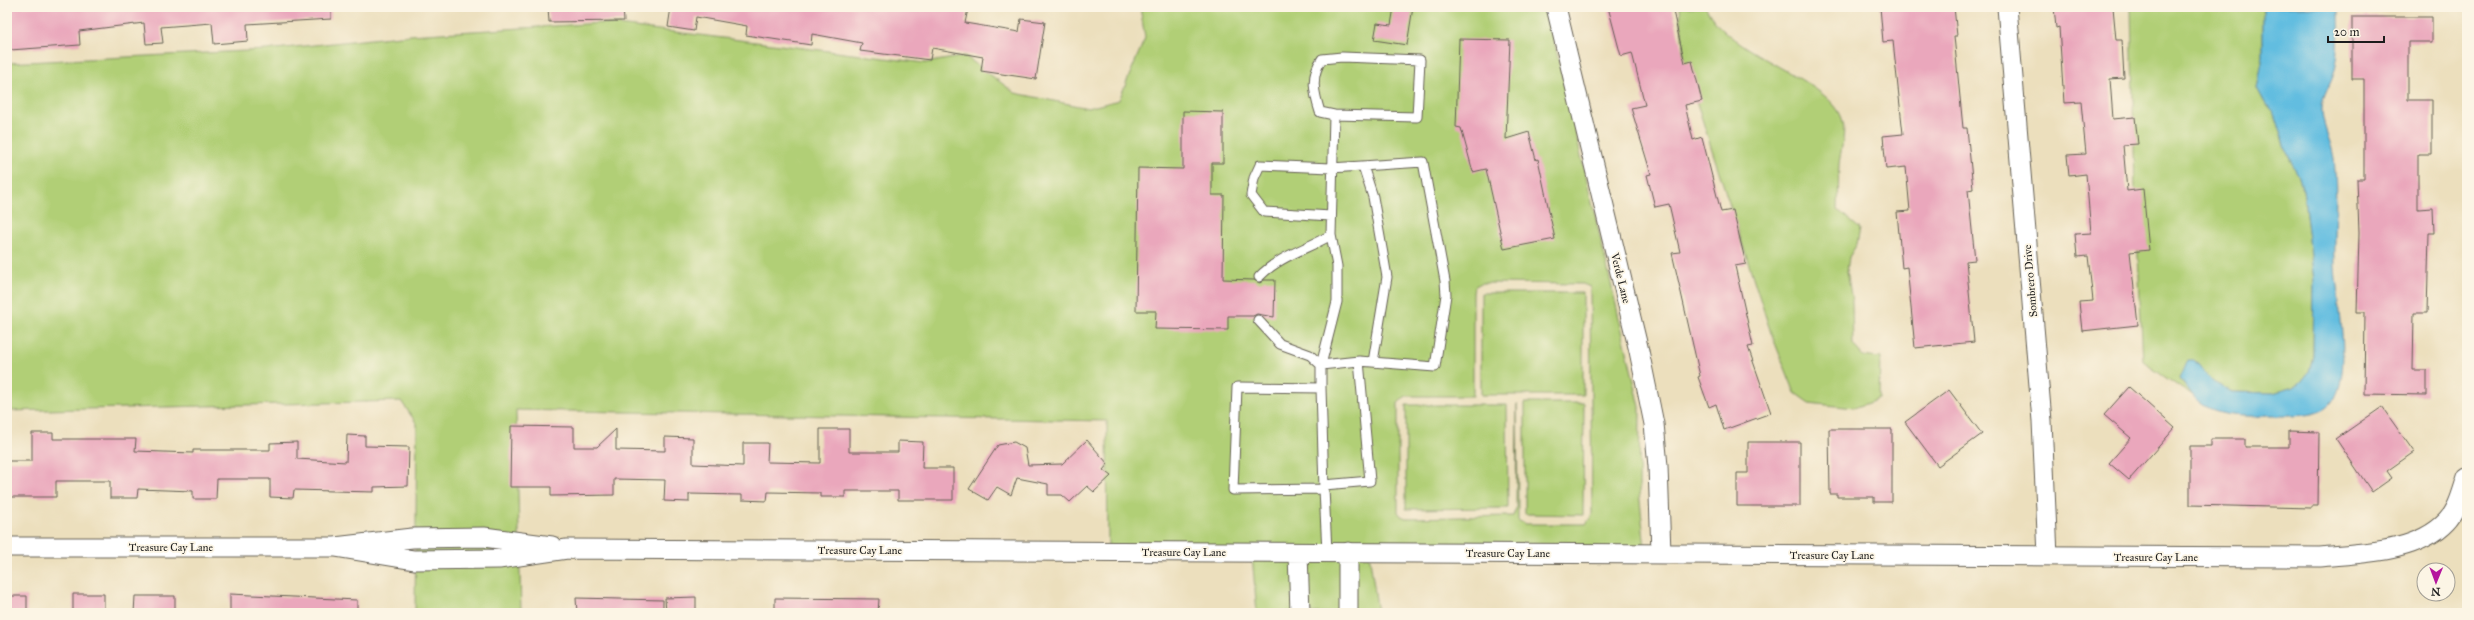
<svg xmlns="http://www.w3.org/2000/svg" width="2474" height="620" font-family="'IM FELL Great Primer',serif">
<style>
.green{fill:#b1cf76;stroke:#667649;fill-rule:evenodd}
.water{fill:#62bde0;stroke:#3f6c7e}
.building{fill:#eaa7bc}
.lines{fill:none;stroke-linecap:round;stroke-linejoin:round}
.lane-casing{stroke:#656054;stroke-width:11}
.street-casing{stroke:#656054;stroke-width:21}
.lane{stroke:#fff;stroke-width:9}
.street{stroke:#fff;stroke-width:19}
.labels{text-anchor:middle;stroke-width:3.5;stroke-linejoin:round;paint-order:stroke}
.street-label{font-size:11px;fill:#1c1c1c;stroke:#fcf5e5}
</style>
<rect width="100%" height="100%" fill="#fcf5e5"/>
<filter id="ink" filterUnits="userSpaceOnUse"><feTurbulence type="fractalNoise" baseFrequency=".025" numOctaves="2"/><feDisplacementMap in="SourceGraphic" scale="8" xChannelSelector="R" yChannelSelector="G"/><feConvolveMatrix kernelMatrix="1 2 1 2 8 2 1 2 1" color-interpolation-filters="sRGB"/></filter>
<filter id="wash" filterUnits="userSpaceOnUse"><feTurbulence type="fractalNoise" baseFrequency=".012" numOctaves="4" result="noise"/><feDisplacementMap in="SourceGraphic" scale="16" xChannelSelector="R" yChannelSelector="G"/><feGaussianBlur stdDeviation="0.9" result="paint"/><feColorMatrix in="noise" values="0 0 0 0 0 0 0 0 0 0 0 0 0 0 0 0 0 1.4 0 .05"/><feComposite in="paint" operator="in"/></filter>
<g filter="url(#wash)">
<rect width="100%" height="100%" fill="#ecdfbd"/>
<path class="green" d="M1140,7H1435L1436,10L1449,7H1546L1640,407L1639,491L1645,549L1369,553L1378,613H1257L1252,555L1108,553L1107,421L516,410L521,613H415L417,424L401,401L7,411V63L266,50L410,35L602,23L925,63L965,56L1015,93L1088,108L1119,100L1145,38ZM1481,283L1583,284L1590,287L1592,515L1586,524H1525L1518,520L1517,404L1516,508L1513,516L1406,518L1401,516L1398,512V403L1406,396H1473V293L1474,287Z
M1680,7H1706C1726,56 1833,78 1843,122C1846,135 1840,152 1839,165C1838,180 1839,195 1838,210L1860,229L1857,244L1849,257L1847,271L1852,301L1853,345L1863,356L1877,358L1880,357L1879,399L1854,408L1809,403L1795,393L1771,333L1684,63Z
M2131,7H2263V57L2257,88L2265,103L2275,114L2290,160L2298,173L2303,189L2314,281L2313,356L2309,372L2301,382L2294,387L2273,393L2232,392L2213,382L2194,360L2179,379L2194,397L2143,362L2135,193Z
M1481,293H1583V395H1481Z
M1525,403H1584L1583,515L1525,514Z
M1406,405H1507L1508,508L1406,509Z"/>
<path class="water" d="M2263,7H2338C2338,28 2340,50 2335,70C2331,86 2321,96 2322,112C2323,128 2332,143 2334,159C2338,195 2334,231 2335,267C2337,302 2354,376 2331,404C2320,417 2293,416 2277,416C2253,416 2217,419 2198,402C2192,397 2186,385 2179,379L2187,360H2194L2213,382L2232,392L2273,393L2294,387L2301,382L2309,372L2313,356L2314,281L2303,189L2298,173L2290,160L2275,114L2265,103L2257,88L2263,57Z"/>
<g id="blocks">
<path class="building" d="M7,7H331V19L247,24L248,41L214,44L212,23L161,27L163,43L146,44L144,23L79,31L80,45L10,50Z
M548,7H623L624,21L549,22Z
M671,7H958L968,9L965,23L1019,32L1021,19L1045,22L1036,79L981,71L983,57L932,48L930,60L860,51L862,43L812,34L811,45L746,35L747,26L696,17L694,31L668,27Z
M1394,7H1413L1407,45L1374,40L1377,23L1391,25Z
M1608,7H1672L1685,63L1692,61L1702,101L1685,105L1693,140L1702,137L1721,212L1733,210L1746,264L1735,266L1753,346L1748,347L1771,413L1724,430L1716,404L1709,407L1698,377L1700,376L1672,253L1680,252L1669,204L1655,207L1647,175L1651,174L1631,108L1645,105L1632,53L1621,56Z
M1880,7H1954L1957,36H1954L1963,128H1967L1973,189L1968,190L1975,260L1966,261L1974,342L1915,348L1907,267L1902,268L1897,212L1910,211L1906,167L1886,169L1883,136L1903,134L1893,41L1883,42Z
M2054,7H2113L2116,40H2122L2124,78L2110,79L2113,119L2135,117L2138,144L2123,145L2127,191L2143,189L2149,250L2130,252L2138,325L2082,331L2079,302L2093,301L2088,256L2077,257L2075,234L2091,233L2086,174L2069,176L2067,155L2086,154L2081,102L2064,103L2059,27L2056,28Z
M2352,17H2432V42H2408V100H2432V154H2418V209L2433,208L2434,233H2429L2427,313H2414L2413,370H2427V395L2364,394L2365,312H2357L2359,233L2357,179H2364V79H2352Z
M1459,39L1510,40L1506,139L1529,132L1536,160L1538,159L1555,239L1504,249L1486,169L1473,172L1461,128L1456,127Z
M1183,111L1223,112V163H1212V195H1224L1223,279L1254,280L1260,283L1264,280H1275L1274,317L1257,314L1253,316H1228V330L1155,329L1156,311H1136L1138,168L1183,169Z
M2129,387L2175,428L2129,480L2109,463L2131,438L2104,415Z
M1949,390L1982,434L1938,466L1905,422Z
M2382,407L2414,452L2387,471L2392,478L2372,492L2336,439Z
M511,426L574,427V447H597L616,429V450L665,451V437L693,438V464L743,466V443H768L767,462L820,463V429H849V452H898V441L923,442L922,468H953V500H898V491H845V497H820V493L768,492L767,501L742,500V495L689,494V502L664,501L665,480L614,479V495L551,496V487H510Z
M1829,429H1892V502H1874V497H1837V494H1830Z
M2289,431L2319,432L2318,506H2311V508L2190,505V446H2211V439H2245V447H2289Z
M32,433H53V439H136L135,451L193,453V450H270V443L297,442V459L346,462L347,435L365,436V446L409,447L408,486L374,487V492L294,490L293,498L270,497V479H217L216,499H193V491L138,489L137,498H110V481H56V497H7V461H32Z
M1087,440L1108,464L1103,470L1111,476L1094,492L1087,486L1070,502L1062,495H1048V484L1017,478L1011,495L997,487L988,500L969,489L998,445L1014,442L1025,448L1028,465L1062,464Z
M1748,442H1800V506H1737V473H1748Z
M73,594H104V613H73Z
M230,594L357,600V613H230Z
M7,596H27V613H7Z
M135,596H175V613H134Z
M696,597V613H666L665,598Z
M576,598L663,600V613H577Z
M775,598L879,599L878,613H775Z"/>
</g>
</g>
<g filter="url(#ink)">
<use href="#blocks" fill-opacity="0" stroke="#656054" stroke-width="1"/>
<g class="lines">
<defs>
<path id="lane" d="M1363,166L1373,197L1387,277L1373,362
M1331,235L1337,266V302L1321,365L1359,361
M1259,277C1279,256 1307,249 1331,235L1334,115L1320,112C1314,93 1310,76 1322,59L1342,57L1420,60L1417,117L1334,115
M1258,320L1280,344L1310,355L1321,365V388L1237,387L1233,490L1324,489L1327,552
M1321,388L1324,489
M1324,485L1370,481L1359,361L1435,367L1446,295L1445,281L1423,162L1331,168L1260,165L1254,178L1251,195L1264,212L1331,216"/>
<path id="street" d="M1556,7L1639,351L1654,424L1658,466L1661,553
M2007,7L2042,421L2048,556
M7,547H335L412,538L484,537L552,546
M335,547L414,560L499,559L567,549L2320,557C2361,553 2417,553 2447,521C2458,510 2462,492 2467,477
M1348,552V613
M1298,553L1300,613"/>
</defs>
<use href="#lane" class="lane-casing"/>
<use href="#street" class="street-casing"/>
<use href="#lane" class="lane"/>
<use href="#street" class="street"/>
</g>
</g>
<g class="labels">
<g class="street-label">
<text transform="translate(1621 278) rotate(76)" y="4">Verde Lane</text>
<text transform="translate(2030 281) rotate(-95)" y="4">Sombrero Drive</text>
<text x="171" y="551">Treasure Cay Lane</text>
<text x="860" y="554">Treasure Cay Lane</text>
<text x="1184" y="556">Treasure Cay Lane</text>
<text x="1508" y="557">Treasure Cay Lane</text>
<text x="1832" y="559">Treasure Cay Lane</text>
<text x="2156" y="561">Treasure Cay Lane</text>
</g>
</g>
<rect width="2474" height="620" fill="none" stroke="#fcf5e5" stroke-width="24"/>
<g transform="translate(2436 582) rotate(181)"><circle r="19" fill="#fcf5e5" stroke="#a29e95"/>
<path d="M0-3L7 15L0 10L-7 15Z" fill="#b5179e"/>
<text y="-6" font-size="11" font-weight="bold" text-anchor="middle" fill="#1c1c1c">N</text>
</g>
<path d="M2328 36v6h56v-6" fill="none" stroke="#1c1c1c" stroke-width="2"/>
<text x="2334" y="36" font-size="12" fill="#1c1c1c" stroke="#fcf5e5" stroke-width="3" paint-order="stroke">20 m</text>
</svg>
